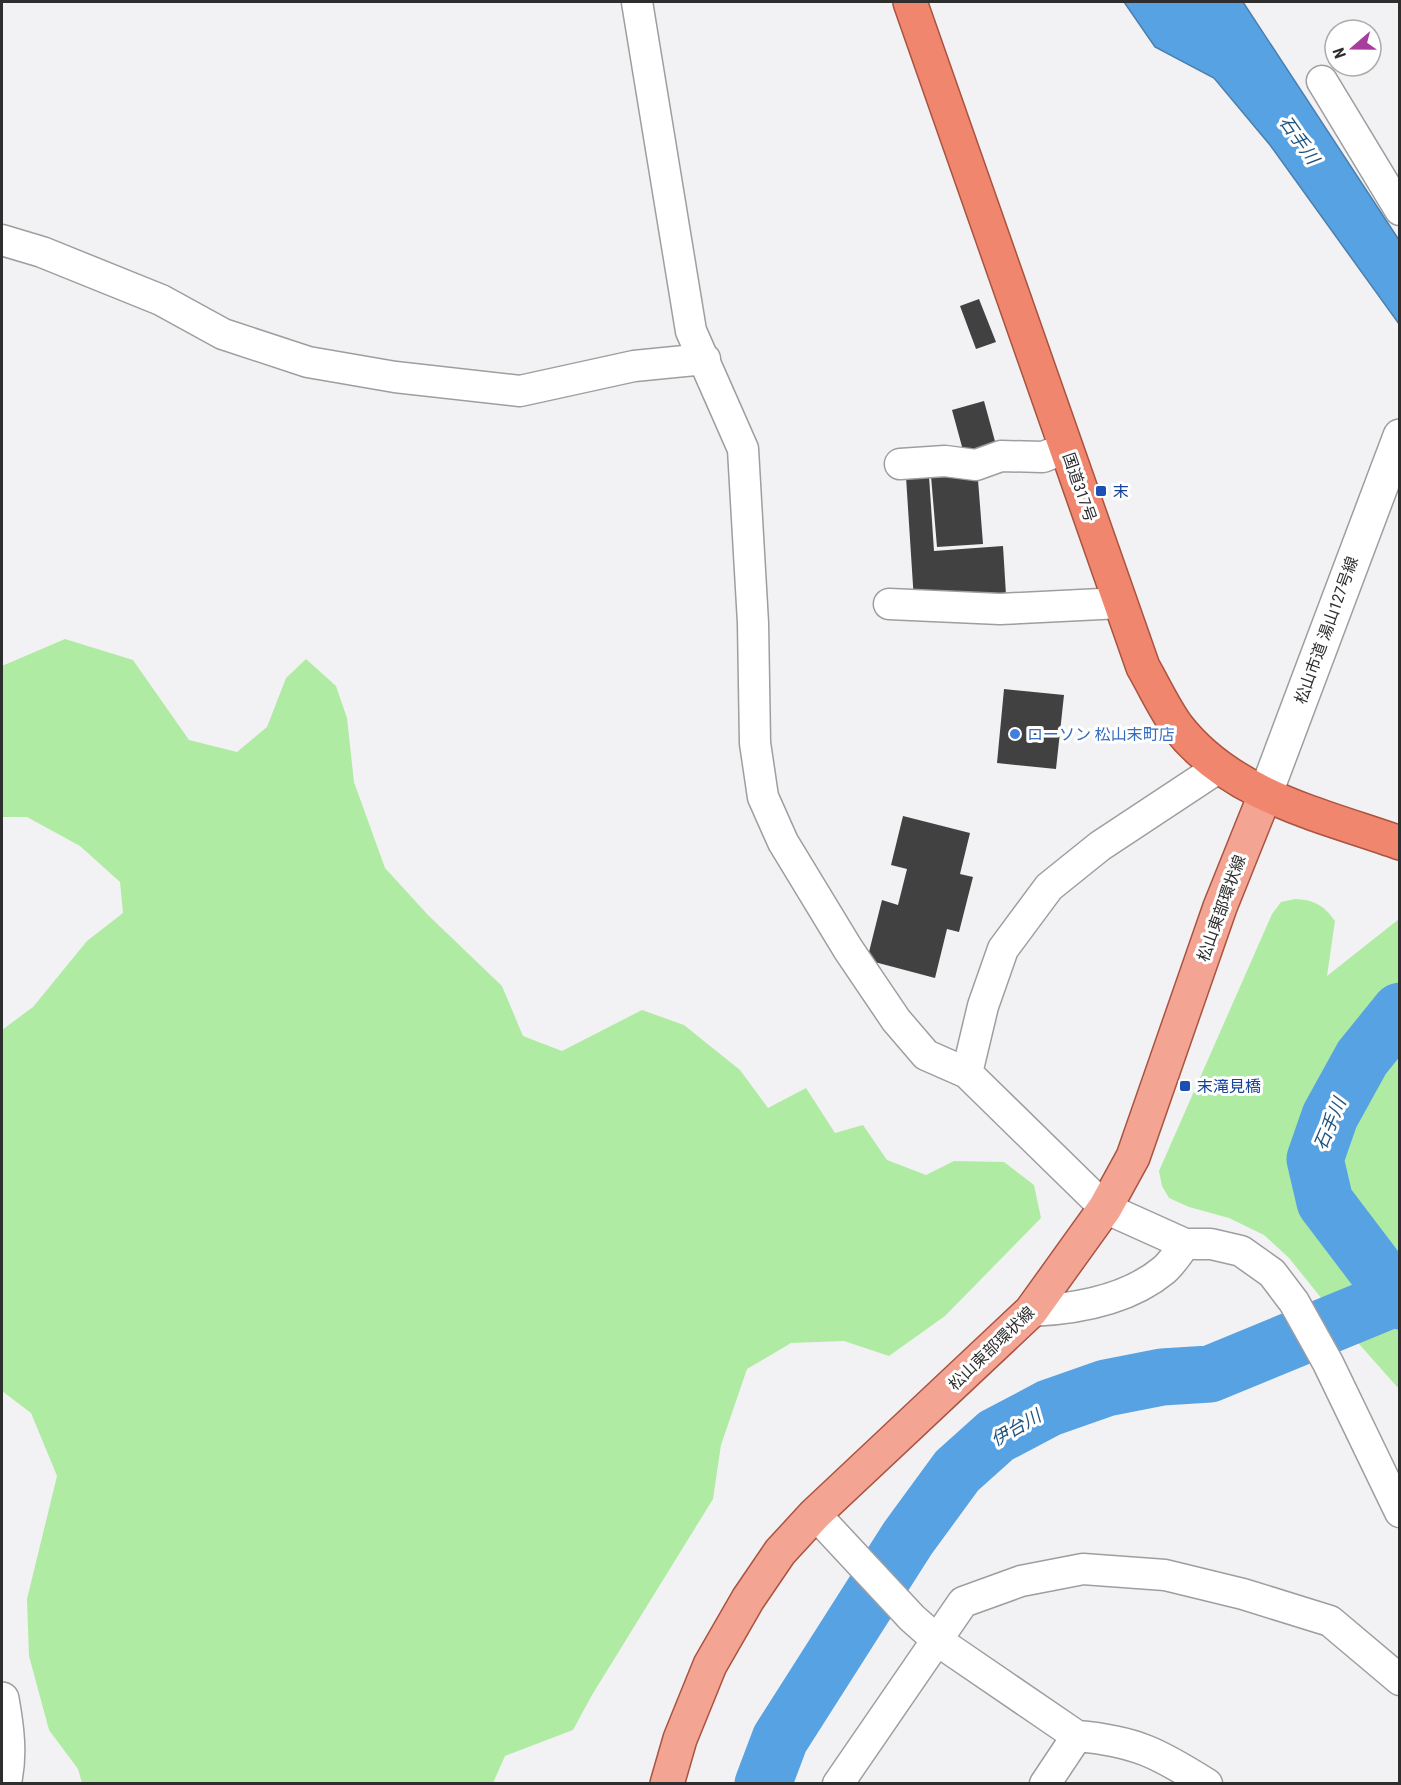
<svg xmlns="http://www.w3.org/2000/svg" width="1401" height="1785" font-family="'Roboto Condensed','Noto Sans JP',sans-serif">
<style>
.green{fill:#b0eba3}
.water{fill:#57a2e3;stroke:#4b7fad;stroke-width:1.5}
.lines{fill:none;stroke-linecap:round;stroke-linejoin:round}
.river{stroke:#57a2e3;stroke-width:57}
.building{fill:#414142}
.minor-casing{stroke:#9e9ea0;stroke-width:33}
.tertiary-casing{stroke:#9e9ea0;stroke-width:36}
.primary-casing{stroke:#aa5340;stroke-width:36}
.trunk-casing{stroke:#aa5340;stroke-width:36}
.minor{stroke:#fff;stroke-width:30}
.tertiary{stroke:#fff;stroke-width:33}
.primary{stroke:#f4a492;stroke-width:33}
.trunk{stroke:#f0866e;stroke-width:33}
.transit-dot{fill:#1a4fb4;stroke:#fff;stroke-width:2}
.shop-dot{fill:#3f7fe0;stroke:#fff;stroke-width:2}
.labels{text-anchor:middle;stroke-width:6;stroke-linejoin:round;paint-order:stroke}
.street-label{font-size:16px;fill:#2e2e2e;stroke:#fff}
.transit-label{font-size:16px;fill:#164399;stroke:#fff;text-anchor:start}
.shop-label{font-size:16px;fill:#366cbe;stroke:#fff;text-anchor:start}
.water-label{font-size:18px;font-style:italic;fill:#1f5480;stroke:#fff}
</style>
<rect width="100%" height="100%" fill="#f2f2f4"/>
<path class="green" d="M65,639L133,660L189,740L237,752L267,727L286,678L306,659L336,686L347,718L354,782L385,868L428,915L502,986L523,1036L562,1051L642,1010L684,1025L740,1070L768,1108L806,1088L835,1133L863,1125L887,1160L926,1175L954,1161L1004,1162L1034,1185L1041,1218L945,1316L889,1356L844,1341L791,1343L747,1369L721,1445L713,1499L592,1695L573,1730L505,1756L493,1783H82L78,1769L49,1730L29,1656L27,1599L57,1476L31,1413L2,1391V1030L33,1007L87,941L123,913L120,882L80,846L27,817H2V666Z
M1295,899C1314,900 1324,905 1335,921L1327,976L1399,919V1389L1351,1335L1289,1258L1264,1235L1229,1218L1189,1207L1169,1198L1162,1186L1159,1171L1272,914L1281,902Z"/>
<path class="water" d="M1124,2H1243L1399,240V324L1270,145L1214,78L1155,47Z"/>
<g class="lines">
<path class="river" d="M1400,1011L1362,1058L1330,1116L1315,1159L1325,1202L1400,1301
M763,1784L780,1739L908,1538L957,1471L996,1436L1049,1408L1106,1388L1162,1377L1210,1374L1397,1297"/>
</g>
<path class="building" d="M979,299L996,342L976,349L960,306Z
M984,401L996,445L964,454L952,410Z
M971,473V480H978L983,544L937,547L931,476Z
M929,476L934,551L1003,546L1006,595L914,601L906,477Z
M1004,689L1064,695L1056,769L997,763Z
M903,816L970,833L960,874L973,877L959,932L947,929L935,978L867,960L882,900L898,905L907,869L891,865Z"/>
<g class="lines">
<defs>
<path id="minor" d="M637,2L691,331L743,449L753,623L755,743L763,797L783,842L848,949L896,1020L926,1055L967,1073L1105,1208L1185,1244H1211L1241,1251L1272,1273L1294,1302L1328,1363L1400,1512
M1322,81L1400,210
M2,240L42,252L161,300L223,334L308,362L395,377L520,391L634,366L705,359
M900,464L945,461L976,465L1001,456L1043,457L1066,448
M889,604L1000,609L1121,603
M967,1073L983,1006L1003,949L1049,887L1100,846L1218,768
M1031,1311C1076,1309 1128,1300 1164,1270C1172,1263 1179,1252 1185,1244
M815,1514L912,1618L938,1641L1077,1736
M838,1784L963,1602L1021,1581L1083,1569L1165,1575L1243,1594L1330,1621L1400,1680
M1045,1784L1077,1736C1135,1741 1158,1753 1207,1784"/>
<path id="tertiary" d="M1265,795L1400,436
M2,1699C7,1727 11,1756 4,1784"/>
<path id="primary" d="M667,1784L680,1739L710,1665L748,1599L780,1552L815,1514L1031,1311L1105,1208L1133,1157L1220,907L1265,795"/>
<path id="trunk" d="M910,2L1143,667C1154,686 1164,708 1177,726C1231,796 1321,815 1400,843"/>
</defs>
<use href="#minor" class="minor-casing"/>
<use href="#tertiary" class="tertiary-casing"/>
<use href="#primary" class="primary-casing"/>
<use href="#trunk" class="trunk-casing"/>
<use href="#minor" class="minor"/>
<use href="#tertiary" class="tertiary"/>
<use href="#primary" class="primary"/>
<use href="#trunk" class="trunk"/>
</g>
<g class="transit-dot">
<rect x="1095" y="485" width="12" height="12" rx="3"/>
<rect x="1179" y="1080" width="12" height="12" rx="3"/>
</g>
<circle class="shop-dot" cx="1015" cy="734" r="6"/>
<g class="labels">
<g class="street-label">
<text transform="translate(1080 487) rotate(71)" y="6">国道317号</text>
<text transform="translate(1326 630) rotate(-70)" y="6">松山市道 湯山127号線</text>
<text transform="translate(1221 908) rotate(-70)" y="6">松山東部環状線</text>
<text transform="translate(991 1348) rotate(-44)" y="6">松山東部環状線</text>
</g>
<g class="transit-label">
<text x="1113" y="497">末</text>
<text x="1197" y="1092">末滝見橋</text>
</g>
<g class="shop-label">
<text x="1027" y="740">ローソン 松山末町店</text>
</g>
<g class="water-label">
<text transform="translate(1299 140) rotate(55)" y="6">石手川</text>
<text transform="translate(1330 1124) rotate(-67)" y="6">石手川</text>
<text transform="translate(1016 1428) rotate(-30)" y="6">伊台川</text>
</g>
</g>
<rect width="1401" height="1785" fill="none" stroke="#2e2e2e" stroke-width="6"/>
<g transform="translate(1353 48) rotate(250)"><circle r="28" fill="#ffffff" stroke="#ababab" stroke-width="1.5"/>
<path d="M0-4.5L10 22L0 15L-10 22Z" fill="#a73d9e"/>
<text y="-9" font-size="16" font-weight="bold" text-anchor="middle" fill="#2e2e2e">N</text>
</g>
</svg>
